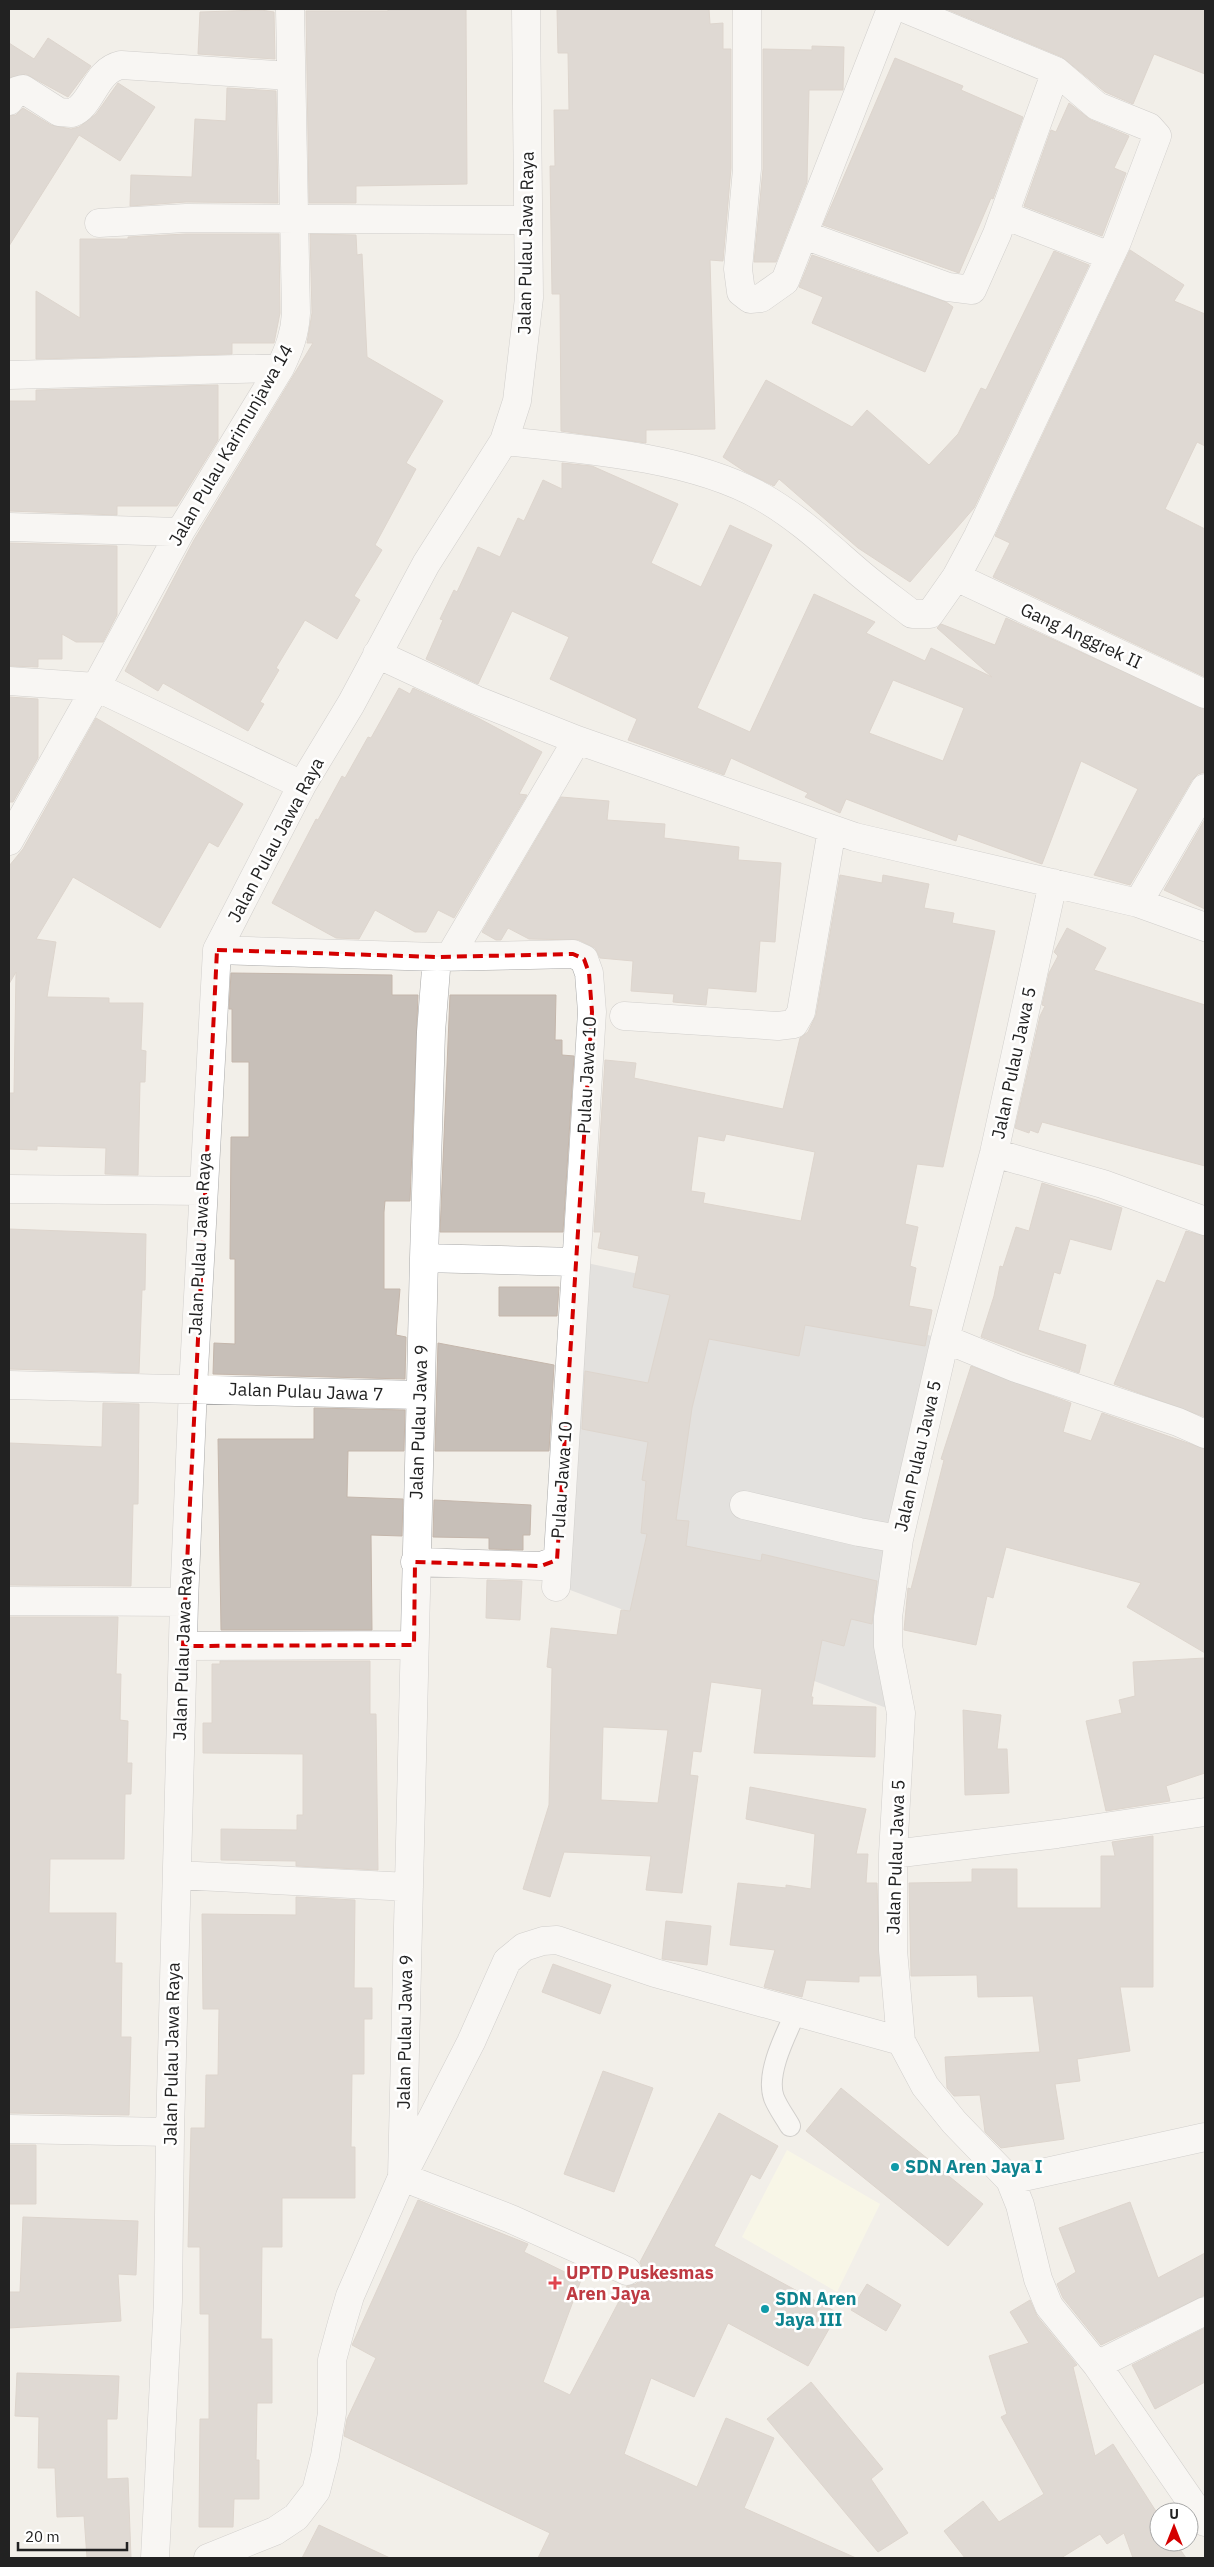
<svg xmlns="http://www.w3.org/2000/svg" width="1214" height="2567" font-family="'IBM Plex Sans',sans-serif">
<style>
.education{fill:#ffffe5}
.religious{fill:#d0d0d0}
.building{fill:#c7bfb8;stroke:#c4b6ab;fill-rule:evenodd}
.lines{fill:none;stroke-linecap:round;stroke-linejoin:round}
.lane-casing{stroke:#a9a9a9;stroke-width:22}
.street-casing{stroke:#a9a9a9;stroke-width:29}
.lane{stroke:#fff;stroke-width:20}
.street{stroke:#fff;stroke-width:28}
.marked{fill:none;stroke:#d40000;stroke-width:4;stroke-dasharray:10 6;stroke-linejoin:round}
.culture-dot{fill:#0f9aa8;stroke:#fff;stroke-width:2}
.health-dot{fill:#e0444e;stroke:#fff;stroke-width:2}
.labels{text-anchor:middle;stroke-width:5;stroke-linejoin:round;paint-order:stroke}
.street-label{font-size:18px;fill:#222;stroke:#fff}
.culture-label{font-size:18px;font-weight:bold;fill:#0d838f;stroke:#fff;text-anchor:start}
.health-label{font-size:18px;font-weight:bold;fill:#be3a42;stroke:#fff;text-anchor:start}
</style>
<rect width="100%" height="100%" fill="#f2efe9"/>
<path class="education" d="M787,2150L880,2204L837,2292L742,2237Z"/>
<path class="religious" d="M582,1262L942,1338L897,1538L900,1713L562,1587Z"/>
<path class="building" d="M388,9H466L467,184L356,186V203H309L306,11H388Z
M557,9H709L710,24L723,23V49H731V168L723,261L710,260L715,429L646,430V443L561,431L560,294H552L550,166H555L554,110H569L568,53H558Z
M946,9H1205V74L1154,54L1133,104L1105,92L1062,57Z
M261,10L274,12L275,59L198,54L200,12Z
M48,38L91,66L68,97L26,74L9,78V43L34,59Z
M812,46L844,47L843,90H809L807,182L776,262H754L763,169V49L812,50Z
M895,58L963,86L961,90L1023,117L993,199L991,198L959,273L823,225Z
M118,83L155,107L120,161L79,135L9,246V116L16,115L23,108L51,125L71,129L79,127L96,114Z
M227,88L276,91L278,203L186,202L130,206L131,175L192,177L195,119L226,121Z
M1069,103L1091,120L1129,136L1114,168L1126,173L1102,236L1024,206L1051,130L1056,132Z
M186,234H279L280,313L274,343H232V354L36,359V291L80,318V239H128V237Z
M310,234L356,235L357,255L362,254L367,357L443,401L406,463L416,469L375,545L382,550L354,596L360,600L337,639L305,620L276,668L279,670L260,702L264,704L248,731L163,683L158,691L125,671L194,540L313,343H307L312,313Z
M1130,250L1184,285L1174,301L1205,314V446L1197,442L1165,509L1205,529V677L993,577L1010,543L995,536Z
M1054,251L1089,265L974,508L910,582L858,548L779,479L774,486L744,471L723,457L766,380L852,427L867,410L929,465L958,434L981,388L986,390Z
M812,255L946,302L953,307L925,372L812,323L823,297L799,287Z
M218,385V440L177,506H117V515L9,511V401H36V390Z
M562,463L592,466L678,504L651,563L701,587L730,525L772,545L697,708L750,732L814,594L875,622L866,633L925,661L931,648L992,677L937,628L941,624L995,645L1006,618L1205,709V772L1198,774L1192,780L1130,885L1094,875L1138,789L1081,761L1042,864L958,834L956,841L846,799L840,813L805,797L808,793L731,758L724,775L628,740L637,719L550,679L569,637L512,611L478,684L426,659L443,620L440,619L454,590L457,592L478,547L500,557L518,518L524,521L543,480L562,489ZM893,680L964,708L943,761L869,733Z
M9,543L117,546V615L103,642H76L62,634V659H38V667L9,666Z
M399,688L410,694L413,688L478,718L542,752L519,794L527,795L454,918L438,910L426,932H415L375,910L359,939L336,938L272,903L316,819L318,820L342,776L345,778L368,737L371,738Z
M9,697L38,699V758L13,802H9Z
M96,718L243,804L218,847L209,842L160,928L73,877L36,939L56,942L47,997L109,998V1003H143L141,1050L146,1051L145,1082H140L138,1175L105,1174L106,1148L37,1146V1150L9,1149V1093H14L16,972L9,984V866L23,849Z
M561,797L609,801L607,820L665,824L664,838L739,847L738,860L781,863L775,942L760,941L756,992L708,988L706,1005L673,1002L674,994L631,991L633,961L600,958L595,948L579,940L529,939L508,928L501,940H496L482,932Z
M1205,819V909L1164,890Z
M840,875L882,883L883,875L929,884L924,908L954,913L952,923L995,931L943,1167L917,1164L905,1224L918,1227L910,1266L916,1268L909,1306L932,1310L925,1346L805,1325L799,1356L709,1339L692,1408L676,1520L689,1521L686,1546L761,1561L762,1554L877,1581L872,1624L851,1619L844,1646L822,1640L811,1697H813L812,1705L876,1707L875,1757L754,1753L762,1689L711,1682L701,1752L693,1751L690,1775L698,1776L682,1893L646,1890L651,1856L564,1852L550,1897L523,1889L549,1805L552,1668L547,1667L551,1628L617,1635L621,1610L630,1611L647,1534L641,1533L646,1481L642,1480L648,1442L582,1429L585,1371L648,1383L670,1295L633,1287L639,1256L598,1248L601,1232H594L605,1060L636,1063L634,1078L783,1109L800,1038L808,1032L816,1015ZM726,1134L815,1152L801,1221L703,1203L705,1193L691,1191L698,1136L724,1141ZM603,1727L668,1730L658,1803L601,1800Z
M1067,928L1106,948L1094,970L1205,1005V1166L1042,1122L1038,1133L1030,1130L1029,1133L1015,1128L1040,1016L1045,1006L1042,1005L1049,973L1058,956L1054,952Z
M231,973L392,975V995H418L410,1201H385L384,1212V1289H400L396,1335L406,1337L405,1379L213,1374L214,1343L235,1344V1259H230L231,1137H249V1062H232V1009H229Z
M450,995H556L555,1040H562V1055L574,1056L563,1232H440Z
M1042,1183L1122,1208L1111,1250L1070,1239L1060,1274L1054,1272L1038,1330L1086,1345L1079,1373L981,1337L994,1296L1000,1266L1003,1267L1016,1227L1029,1231Z
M9,1229L146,1234L145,1290H142L139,1373L9,1369Z
M1186,1231L1205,1236V1417L1114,1384L1157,1280L1165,1283Z
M499,1287H559L557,1316H499Z
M438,1343L554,1365L549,1451H435Z
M971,1366L1071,1403L1063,1432L1091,1441L1102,1413L1205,1449V1653L1127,1607L1141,1583L1006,1547L993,1598L987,1596L976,1645L904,1630L908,1588L911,1589L944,1460L941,1459Z
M103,1403L139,1404L138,1504H133L131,1586L9,1585V1443L102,1447Z
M314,1408L405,1410L404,1451H348L347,1497L403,1499L402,1536L371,1535L372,1630H221L218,1439H314Z
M434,1500L531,1505L530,1535H523V1550L489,1549V1538L433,1537Z
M487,1580L522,1581L520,1620L486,1618Z
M9,1617H118L116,1674H121L120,1720L128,1721L127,1763H132L131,1794H125L124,1859H50L49,1913H116L115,1963H122L121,2037H131L129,2115L9,2113Z
M1205,1658V1773L1166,1786L1170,1801L1106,1811L1086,1721L1122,1713L1119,1700L1135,1696L1133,1662Z
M220,1661H370V1714H376L378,1870L296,1866V1861L221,1860V1829L297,1830V1815H303V1754L203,1753V1723H212V1664H220Z
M963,1710L1001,1715L997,1749H1007L1009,1793L965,1795Z
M750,1787L866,1809L856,1854H868L866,1883H877L880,1976H859V1982L806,1980L802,1997L764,1987L775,1950L730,1945L738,1883L786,1888V1885L811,1889L815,1834L746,1819Z
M1153,1836V1987H1120L1130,2051L1077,2059L1080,2081L1055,2084L1064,2139L1001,2148L985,2132L980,2095L954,2096L947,2088L945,2057L1040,2052L1033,1996L978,1997L977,1975L911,1976L909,1883L972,1882V1869H1017V1908H1101V1856H1115L1112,1842Z
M296,1897L355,1900L354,1988H372V2019H364V2074H352L351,2147H355V2198H282V2247H262L261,2339H272V2403H257L256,2460H259V2499H234L233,2527H199L200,2419H209V2314H200V2247H188L191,2128H205L206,2075H218L219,2009H203L202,1914L296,1915Z
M666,1921L711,1926L707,1965L662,1959Z
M553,1964L611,1985L600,2014L542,1992Z
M603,2071L653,2088L614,2192L564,2174Z
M841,2088L983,2204L948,2246L806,2131Z
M719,2113L778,2146L760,2179L751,2174L714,2246L838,2313L808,2366L728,2323L694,2397L651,2378L624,2454L697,2487L726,2418L774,2438L744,2508L856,2558H538L550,2533L344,2436L347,2419L376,2358L352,2345L418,2200L528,2244L524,2252L581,2280L543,2382L570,2395L627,2286L636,2284L641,2278L643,2270L640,2262Z
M9,2145H36V2204H9Z
M1130,2202L1158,2278L1205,2253V2295L1101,2345L1063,2298L1057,2284L1076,2272L1059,2228Z
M23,2217L138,2221L136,2275L118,2274L121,2321L9,2328V2292H20Z
M867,2284L901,2305L886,2331L851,2310Z
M1030,2300L1037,2316L1077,2365L1073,2367L1095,2456L1113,2444L1159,2516V2542H1175L1186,2558H1133L1124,2533L1107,2544L1100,2534L1061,2558H965L944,2531L983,2501L999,2522L1044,2494L1001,2417L1007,2414L989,2356L1029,2343L1010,2312Z
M1205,2328V2382L1155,2409L1132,2365Z
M17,2373L119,2376L117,2419H107V2479L128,2478L131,2558H87L84,2516L57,2517L55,2468H38L39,2417L15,2416Z
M811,2382L883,2469L871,2479L908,2533L878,2552L767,2419Z
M319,2525L390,2558H302Z"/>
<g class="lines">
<defs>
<path id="lane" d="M790,2126C785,2117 778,2108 774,2098C765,2074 786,2034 796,2012"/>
<path id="street" d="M747,9V169L738,269L741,292L750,299L761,298L785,281L891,9
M9,101L16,91L23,89L59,112L72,113C93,105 94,71 121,65L291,76
M1004,215L1110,256
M99,223L186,218L527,220
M804,235L948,287L972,290L997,234L1056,71
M9,375L280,368
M504,441C584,449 692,457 762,497C796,516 826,544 855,569C873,585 893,599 912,614H930L956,577L978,536L1117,242L1157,136L1149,127L1097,106L1056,71L906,9
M9,527L180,532
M956,577L1205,694
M377,654L476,700L577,740L855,837L1138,903L1205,927
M9,681L96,687L302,785
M9,841L96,687L180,532L280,368C289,349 295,334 296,313L290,9
M1053,883L994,1153L945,1339L899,1539L888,1617V1646L901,1713L893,1854V1950L901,2041L925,2086L954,2122L1010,2180L1020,2205L1038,2279L1049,2306L1097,2365L1205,2522
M1138,903L1205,788
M217,950L437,957L573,954L584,959L589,973L592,1012L556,1587
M450,956L577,740
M437,957L431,1032L424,1258L402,2177L511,2219L627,2271
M624,1016L778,1026L794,1024L801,1012L832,829
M994,1153L1103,1184L1205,1221
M9,1189L203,1191
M424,1258L576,1262
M945,1339L1016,1368L1178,1422L1205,1434
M9,1385L420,1395
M744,1505L859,1532L899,1539
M415,1562L541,1566L557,1560
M9,1601L184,1602
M183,1646L414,1645
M893,1854L1057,1834L1205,1812
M177,1875L409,1887
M9,2129L170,2132
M1010,2180L1205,2137
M1097,2365L1205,2311
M155,2558L168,2301L170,2132L184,1602L193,1388L217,950L302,785L351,704L426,564L504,441L517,401L529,298L526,9
M208,2558L275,2531L296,2517L316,2491L325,2456L332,2413V2360L342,2323L350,2296L402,2177L471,2042L507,1961L524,1947L543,1941L557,1940L655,1973L901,2041"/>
</defs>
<use href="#lane" class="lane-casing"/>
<use href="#street" class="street-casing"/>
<use href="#lane" class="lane"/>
<use href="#street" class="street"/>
</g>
<path d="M0 0H1214V2567H0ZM217,950L437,957L573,954L584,959L589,973L592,1012L557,1560L541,1566L415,1562L414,1645L183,1646Z" fill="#f2efe9" fill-opacity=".55" fill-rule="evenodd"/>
<path class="marked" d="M217,950L437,957L573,954L584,959L589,973L592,1012L557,1560L541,1566L415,1562L414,1645L183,1646Z"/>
<g class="culture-dot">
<circle cx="895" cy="2167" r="5"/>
<circle cx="765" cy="2309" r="5"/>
</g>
<path class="health-dot" d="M552.5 2275.5h5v5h5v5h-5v5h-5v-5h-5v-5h5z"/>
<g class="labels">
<g class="street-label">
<text transform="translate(526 243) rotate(-89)" y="6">Jalan Pulau Jawa Raya</text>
<text transform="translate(231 445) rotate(-60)" y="6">Jalan Pulau Karimunjawa 14</text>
<text transform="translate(1081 636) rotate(25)" y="6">Gang Anggrek II</text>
<text transform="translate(276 840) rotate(-62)" y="6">Jalan Pulau Jawa Raya</text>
<text transform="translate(1014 1063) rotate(-78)" y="6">Jalan Pulau Jawa 5</text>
<text transform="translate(587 1075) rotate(-87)" y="6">Pulau Jawa 10</text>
<text transform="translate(200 1244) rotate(-87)" y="6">Jalan Pulau Jawa Raya</text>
<text transform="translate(306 1392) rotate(2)" y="6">Jalan Pulau Jawa 7</text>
<text transform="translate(419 1422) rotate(-88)" y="6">Jalan Pulau Jawa 9</text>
<text transform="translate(918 1456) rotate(-77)" y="6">Jalan Pulau Jawa 5</text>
<text transform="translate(562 1480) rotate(-86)" y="6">Pulau Jawa 10</text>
<text transform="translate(183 1649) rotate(-88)" y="6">Jalan Pulau Jawa Raya</text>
<text transform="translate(896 1857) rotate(-88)" y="6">Jalan Pulau Jawa 5</text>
<text transform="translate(405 2032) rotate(-89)" y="6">Jalan Pulau Jawa 9</text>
<text transform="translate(172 2054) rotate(-89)" y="6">Jalan Pulau Jawa Raya</text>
</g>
<g class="culture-label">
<text x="905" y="2173">SDN Aren Jaya I</text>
<text x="775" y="2305">SDN Aren<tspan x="775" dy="21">Jaya III</tspan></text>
</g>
<g class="health-label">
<text x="566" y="2279">UPTD Puskesmas<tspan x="566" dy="21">Aren Jaya</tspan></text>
</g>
</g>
<rect width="1214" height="2567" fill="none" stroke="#222222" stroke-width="20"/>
<g transform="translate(1174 2527)"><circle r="24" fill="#ffffff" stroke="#a7a7a7"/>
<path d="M0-4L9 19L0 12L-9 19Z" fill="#d40000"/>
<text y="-8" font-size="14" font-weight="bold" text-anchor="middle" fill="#222222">U</text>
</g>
<path d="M18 2542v8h109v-8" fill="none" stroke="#222222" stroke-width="2.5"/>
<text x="25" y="2542" font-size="15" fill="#222222" stroke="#ffffff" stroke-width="4" paint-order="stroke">20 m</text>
</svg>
